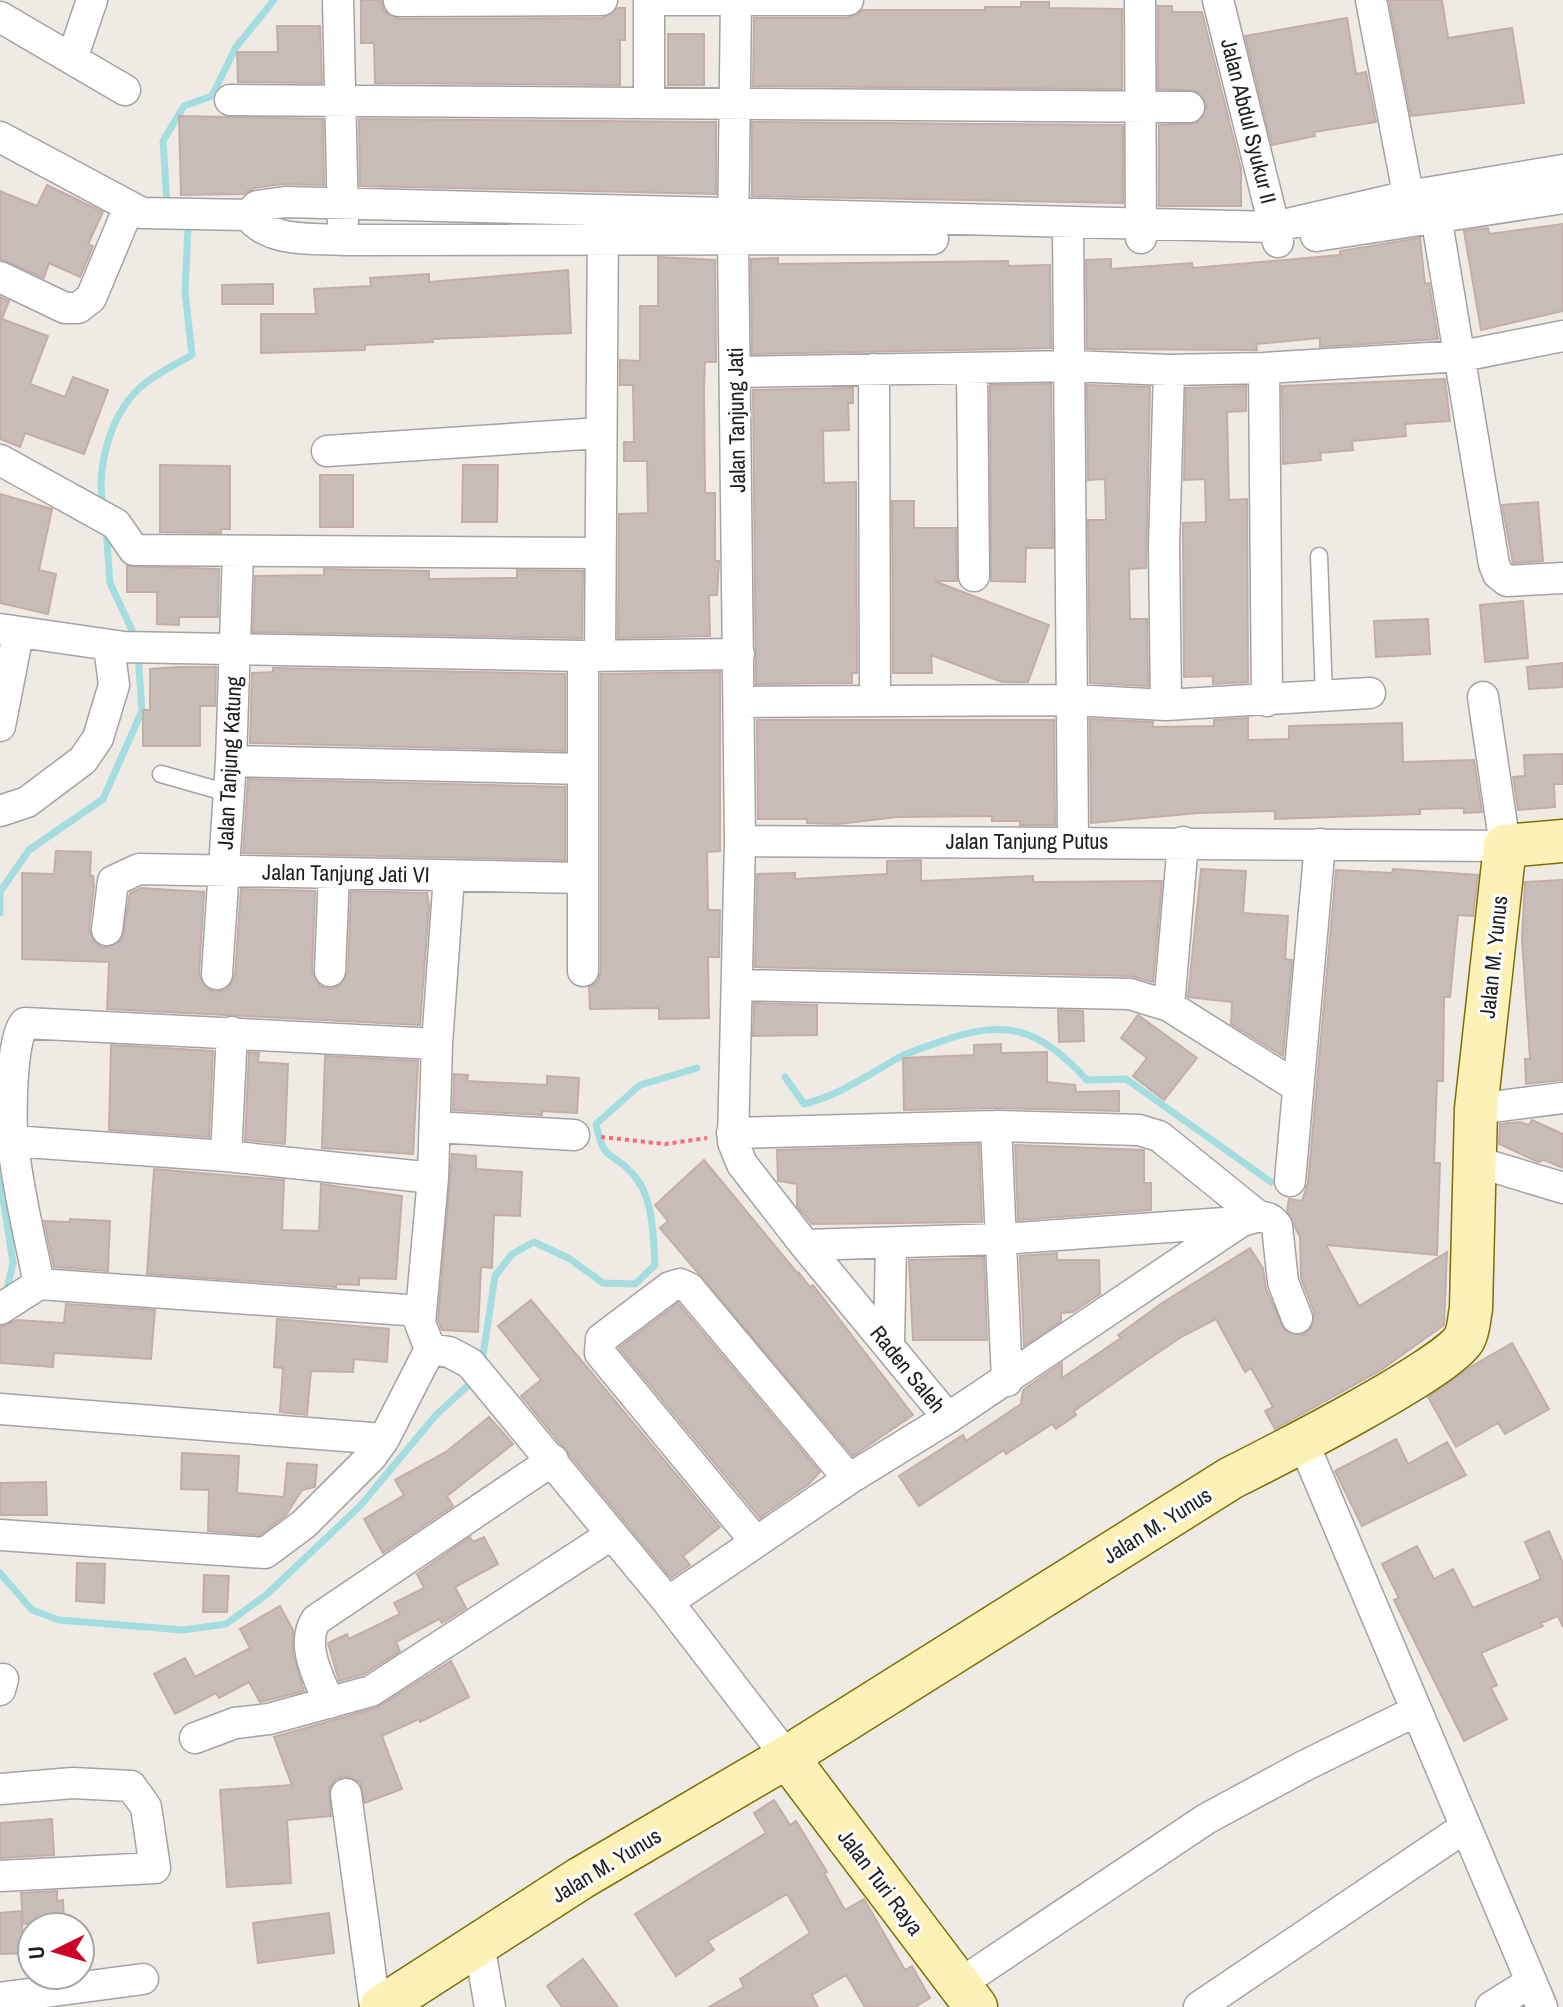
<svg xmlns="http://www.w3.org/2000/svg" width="1563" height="2007" font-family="'Archivo Narrow',sans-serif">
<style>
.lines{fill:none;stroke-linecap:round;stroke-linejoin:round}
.stream{stroke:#a4dddf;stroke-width:7}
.building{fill:#c8bcb8;stroke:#c3aea7;stroke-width:2}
.lane-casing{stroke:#a3a3a3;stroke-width:19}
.street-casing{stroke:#a3a3a3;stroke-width:33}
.secondary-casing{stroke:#7b7101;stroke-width:45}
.path{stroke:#fe6876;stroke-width:4;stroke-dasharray:4 4;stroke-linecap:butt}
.lane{stroke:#fff;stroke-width:16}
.street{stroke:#fff;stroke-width:30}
.secondary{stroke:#fcf2b8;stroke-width:42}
.labels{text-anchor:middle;stroke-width:6;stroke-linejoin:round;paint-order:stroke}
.street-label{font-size:22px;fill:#1f1f1f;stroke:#fff}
</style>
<rect width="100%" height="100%" fill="#f0eae5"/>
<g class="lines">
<path class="stream" d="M167,204L163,141L184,106L212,96L236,47L274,0
M103,508C96,467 110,412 144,384C158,373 176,364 192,355L185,291L188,228L183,223
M106,528L110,583L137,641
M0,913V892L29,850L103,799L142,711L138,654
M785,1077L804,1104C840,1095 866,1076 898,1058C911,1051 925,1047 939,1042C1006,1018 1038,1027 1087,1080L1126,1079L1271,1182
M0,1178L13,1263L6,1294
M482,1362L495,1276L512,1254L534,1242L570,1259L603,1283L635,1284L655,1265C653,1235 654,1196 632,1173C609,1148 605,1165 596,1124L640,1085L697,1068
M0,1573L32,1610L59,1620L183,1630L226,1624L266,1595L360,1506L436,1415L474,1380"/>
</g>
<path class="building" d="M361,0H381L384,11L399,19L602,18L618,8H625V40H620V85L375,83L374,43H361Z
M1389,0H1442L1448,38L1512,28L1524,103L1411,116Z
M1021,2H1049V8L1122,9V89L753,86L754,18H848L863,10H985V7H1021Z
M1158,6H1172V12H1202L1241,169V206H1159V125L1197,123L1207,106L1197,91L1158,89Z
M1347,18L1356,74L1366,72L1376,122L1314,132L1315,136L1272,145L1245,36Z
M277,26H320L322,83L238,82L237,52H278Z
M668,34H704V85H668Z
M179,116L323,119L324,185L282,184L254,188L243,194L181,195Z
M359,119L716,122V194L360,186Z
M752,122L1123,125V203L752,196Z
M47,185L103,212L88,244L93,246L80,277L49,263L44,278L0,259V191L37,206Z
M1563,224V311L1481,330L1464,231L1488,228L1489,234Z
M1420,238L1425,284L1429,283L1438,339L1320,347V338L1256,344L1257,350L1087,349L1086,260L1111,259V269L1192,263L1193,268L1340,255V251Z
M658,257L715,260L716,362H705L704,387L705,493H715V561H719L717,595H709L710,636L618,638L619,514L648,513L647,461H624V442H634L633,385H620V360L640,361V306H658Z
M778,258V264L1008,261V266L1050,265L1051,348L752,354L751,259Z
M568,270L571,333L432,339L433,342L365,345V350L261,353V314H316L314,289L371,286L370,278L429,274V282Z
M273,284V304H222V285Z
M0,297L9,301L2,319L48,336L30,384L65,397L73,377L108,390L84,454L25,433L20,447L0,439Z
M1445,379L1450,421L1405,424L1406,436L1352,441L1353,450L1320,453L1321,460L1283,464L1282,386Z
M1051,384L1053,548H1026L1025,582L991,581L990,385Z
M1087,385L1150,387L1146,568L1129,569L1130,619H1147L1148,686L1090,683L1088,520H1106L1105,479L1088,480Z
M1246,386V411L1227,412L1229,500L1247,499L1248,682L1213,684V676L1184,677L1183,523L1206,522L1205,479L1184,480L1186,388Z
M853,388V403H848L849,430L823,431L824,483L856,482L857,673H852V683L756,684L753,390Z
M160,465L230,466V529H221V533L160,532Z
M463,465H498L497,522H462Z
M320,475H353V527H320Z
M0,494L52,509L39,570L56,574L48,614L0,603Z
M892,501H914V528H956L957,581H934L1049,625L1028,682H1002L931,655L932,673H893Z
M1538,502L1543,561L1513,563L1502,505Z
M127,566L219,569L218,617H179V625L157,624V592H127Z
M324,569L429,571V579L517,578V570L583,571L582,638L253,632L255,576L324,575Z
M1523,601L1528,658L1485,662L1480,605Z
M1428,619L1430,654L1376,657L1374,621Z
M1563,663V687L1529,689L1527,667Z
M179,667H216L215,706H200V746H143V710H150V669Z
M273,668L565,674V751L250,743L252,673L273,672Z
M720,672V851L707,852L708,910H720L719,957H708L709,1018L659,1019V1008L590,1009L589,987L598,981L601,971V674Z
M1248,718V740L1289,739V726L1402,723L1403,762L1474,760L1482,812L1464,813V808L1420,809V814L1275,819V811L1198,813L1091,823L1090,719L1153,722V727L1214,726V720Z
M757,720H1054L1055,825H1020V821H992V816L897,817L839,824L807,823V819H758Z
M1563,754V784H1554L1555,807L1518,810L1513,777L1525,776L1524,755Z
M248,779L565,787V860L243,853Z
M56,851L91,852L90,875L93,876L94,886L89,929L96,944L104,948L122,940L130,893L141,888L204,892L199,974L206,988L215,992L226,990L235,976L241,889L315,891L312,971L320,986L330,989L339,986L348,972L351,891L427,893L429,906L420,1025L107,1009L109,962L22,959V873L54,874Z
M921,860V881L1033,876V882L1162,881L1153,982L1130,976L755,967L757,874L795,873V879L887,874V861Z
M1201,869L1246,871L1243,913L1288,916L1285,959L1292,960L1283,1056L1231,1024L1232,1002L1188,997Z
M1393,869L1478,875L1473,916L1458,915L1450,997H1444L1443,1081H1437L1434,1163H1440L1437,1255L1326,1245L1359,1306L1447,1252L1444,1325L1381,1370L1275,1429L1265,1411L1273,1407L1251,1368L1245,1372L1216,1319L1183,1336L1137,1367L1074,1411L1076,1415L1056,1429L1052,1424L1006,1454L1004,1450L919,1506L899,1476L963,1435L966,1441L1021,1404L1023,1390L1062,1363V1378L1121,1338L1118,1335L1162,1303L1250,1248L1263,1268L1266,1289L1285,1331L1303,1335L1311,1329L1314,1312L1301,1278L1300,1237L1287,1211L1289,1199L1302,1201L1308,1183L1336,870L1392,873Z
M1563,880V1080L1526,1084L1525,1059H1530L1522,939L1525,882Z
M754,1003L817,1005V1035L753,1036Z
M1058,1010L1083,1011L1084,1041L1059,1042Z
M1138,1015L1197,1058L1164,1100L1133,1076L1147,1058L1121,1038Z
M1001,1044V1053L1047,1052V1082L1075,1085L1076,1092L1119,1091V1111L996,1108L904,1110L903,1058L974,1055V1045Z
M111,1045L213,1051L209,1137L109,1130Z
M249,1052L259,1053L258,1062L288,1064L285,1144L245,1140Z
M325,1056L418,1061L413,1154L322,1148Z
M454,1074L468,1075L467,1081L547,1085V1076L579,1078L577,1113L542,1111V1115L453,1110Z
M1532,1120L1563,1134V1168L1544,1160L1538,1162L1499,1144L1500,1124L1520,1122L1529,1125Z
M979,1144L982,1222L812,1224L797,1206V1184L778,1181L777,1150Z
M1015,1145L1144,1150V1183H1151V1210L1018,1220Z
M452,1154L476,1156V1169L522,1172L520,1216L494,1215L492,1268L481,1267L478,1332L442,1330L438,1320Z
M704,1160L799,1275V1273L810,1287L813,1285L913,1415L853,1456L660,1228L668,1221L655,1205Z
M154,1169L284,1180L282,1230L319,1231L321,1184L402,1196L396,1279L359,1278V1285L337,1284L336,1287L147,1274Z
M70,1219L110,1221L108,1271L54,1267L44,1221L70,1222Z
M1057,1253V1260H1099L1100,1294L1073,1312L1061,1313V1321L1024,1346L1020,1256Z
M984,1258L987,1340H913L909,1260Z
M531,1300L720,1527L683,1556L690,1565L671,1578L521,1396L541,1380L498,1326Z
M678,1303L820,1472L809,1484L760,1518L619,1348Z
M66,1304L155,1310L151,1359L54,1353L53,1367L0,1363V1327L17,1320L64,1323Z
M277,1319L389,1329L387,1362L354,1359L353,1372L311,1371L307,1415L280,1412L283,1368L274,1367Z
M1512,1343L1549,1409L1505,1434L1498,1423L1456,1447L1428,1397L1472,1366Z
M489,1417L513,1444L447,1496L453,1506L383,1553L364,1519L404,1495L395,1480L446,1452Z
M1396,1439L1408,1464L1447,1442L1466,1475L1362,1526L1335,1471Z
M182,1453L239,1456L237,1493L284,1497L287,1463L317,1465L315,1487L302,1490L286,1515L260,1535L208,1531L209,1490L181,1489Z
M46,1482L47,1515H0V1483Z
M1549,1531L1563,1563V1627L1558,1616L1541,1623L1543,1626L1481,1653L1497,1685L1491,1688L1507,1719L1464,1741L1394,1600L1399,1598L1382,1564L1417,1546L1434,1579L1453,1569L1473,1608L1541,1579L1525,1542Z
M470,1537L473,1542L484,1537L498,1564L455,1587L466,1608L442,1623L439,1619L396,1642L400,1651L364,1674L339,1681L328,1643L347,1634L349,1639L400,1614L394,1603L424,1588L417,1574Z
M77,1563L105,1564L104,1603L76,1601Z
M204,1575L229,1576L227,1612H203Z
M280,1606L293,1630V1654L304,1691L260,1702L249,1682L219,1698L216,1693L175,1714L154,1674L185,1658L195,1677L250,1648L240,1629Z
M451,1661L469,1697L420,1722L419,1719L382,1736L402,1789L365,1803L360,1782L344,1776L336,1779L329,1788L331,1816L287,1820L291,1883L227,1887L220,1790L292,1785L274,1737L376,1708Z
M774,1800L790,1825L796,1821L827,1872L824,1873L845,1910L864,1899L905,1970L912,1966L930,1998L915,2007H865L846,1975L812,1995L818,2007H709L744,1987L740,1979L810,1933L787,1894L708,1941L714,1950L676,1976L635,1914L766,1833L754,1813Z
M52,1819L54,1855L0,1858V1823Z
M57,1891V1901L63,1900L64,1921L23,1924L21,1893Z
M21,1911L24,1953L0,1954V1913Z
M329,1913L334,1953L258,1963L253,1923Z
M583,1959L618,2007H562L547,1986Z"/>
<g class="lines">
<defs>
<path id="lane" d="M1319,556L1324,696
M161,774L228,793"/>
<path id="street" d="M338,0L343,222
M649,0V102
M660,0H848
M1140,0L1141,238
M1218,0L1278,242
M1371,0L1412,215
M399,1L602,0
M0,17L125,90
M73,56L92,0
M230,100L1189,107
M0,137L142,213L248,215L257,206L285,202L1274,227L1408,196L1563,170
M1433,198L1494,564L1498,574L1507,581L1563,578
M248,215C269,243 312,238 344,240L933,239
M1068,224L1073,841
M1316,236L1563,198
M0,277L65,308H78L91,298L129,207
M972,368L974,576
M1264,368L1267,701
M874,369L875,701
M736,372L1072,366L1169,370L1264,368L1462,356L1563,336
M327,451L600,433
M0,460L116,524L134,550L598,553
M0,629L124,647L583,656L739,654
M600,656L603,218
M739,702L1072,700L1166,705L1370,693
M1166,705L1164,547L1169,370
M0,726L18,634
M231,761L583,769
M0,811L27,802L83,760L98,738L114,685L109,646
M740,841L1505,846L1483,697
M107,930L113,881L139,869L582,878
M330,971L334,873
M583,971V656
M217,974L231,761L238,552
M737,985L1130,994L1169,1006L1298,1087
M1169,1006L1183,842
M1476,1109L1563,1098
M996,1126L1007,1381
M436,1127L574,1135
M732,1133L996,1126L1139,1130L1159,1136L1258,1216
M12,1141L226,1156L433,1178
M226,1156L232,1032
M1474,1161L1563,1188
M1290,1181L1320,844
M805,1245L1001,1239L1238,1222
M39,1284L421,1311
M0,1309L39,1284C30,1238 18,1191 13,1144C10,1123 11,1035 25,1023L437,1044
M889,1344L891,1243
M430,1349L449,1352L470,1363L668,1602L787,1757
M0,1409L384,1439
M948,1418L1240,1222C1254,1217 1267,1212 1277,1226L1283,1282L1297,1318
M1303,1442L1542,2007
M0,1535L265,1553L304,1524L371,1457L384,1439L430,1349L420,1323L433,1178L437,1044L449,876
M756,1542L600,1353L601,1339L670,1287L680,1284L689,1288L849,1479
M668,1602L849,1479L948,1418L805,1245L742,1164L733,1142L740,841L733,239L736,0
M0,1690L3,1679
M329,1703C319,1678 300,1645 316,1620L553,1460
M195,1738L235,1723L269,1719L371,1691L611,1535
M0,1789L73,1783L131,1786L146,1807L155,1868L0,1876
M346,1794L375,2007
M479,1944L490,2007
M958,1985L1206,1819L1304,1766L1416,1711
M0,1998L143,1979
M1199,2007L1464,1828
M1491,2007L1531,1982"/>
<path id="secondary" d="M787,1757L976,2007
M381,2007L581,1878L787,1757L1231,1478C1271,1458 1447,1369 1464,1339C1469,1331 1469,1317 1471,1309L1476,1109L1505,846L1563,841"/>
</defs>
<use href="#lane" class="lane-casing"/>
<use href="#street" class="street-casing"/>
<use href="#secondary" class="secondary-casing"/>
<path class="path" d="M601,1137L665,1144L707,1138"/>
<use href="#lane" class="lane"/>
<use href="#street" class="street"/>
<use href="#secondary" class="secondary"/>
</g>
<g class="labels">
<g class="street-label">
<text transform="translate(1249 121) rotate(76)" y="8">Jalan Abdul Syukur II</text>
<text transform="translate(736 420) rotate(-91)" y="8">Jalan Tanjung Jati</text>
<text transform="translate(229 763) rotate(-87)" y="8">Jalan Tanjung Katung</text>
<text x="1027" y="849">Jalan Tanjung Putus</text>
<text transform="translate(346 873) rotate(1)" y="8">Jalan Tanjung Jati VI</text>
<text transform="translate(1493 957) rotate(-84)" y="8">Jalan M. Yunus</text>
<text transform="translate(908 1369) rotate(51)" y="8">Raden Saleh</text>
<text transform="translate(1157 1525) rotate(-32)" y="8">Jalan M. Yunus</text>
<text transform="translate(606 1865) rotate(-31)" y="8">Jalan M. Yunus</text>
<text transform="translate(881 1882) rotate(53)" y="8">Jalan Turi Raya</text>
</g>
</g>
<g transform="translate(56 1951) rotate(265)"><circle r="38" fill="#ffffff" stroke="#a5a5a5" stroke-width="2"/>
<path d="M0-6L14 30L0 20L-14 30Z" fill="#ce0028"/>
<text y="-12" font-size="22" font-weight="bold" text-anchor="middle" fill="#1f1f1f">U</text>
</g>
</svg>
